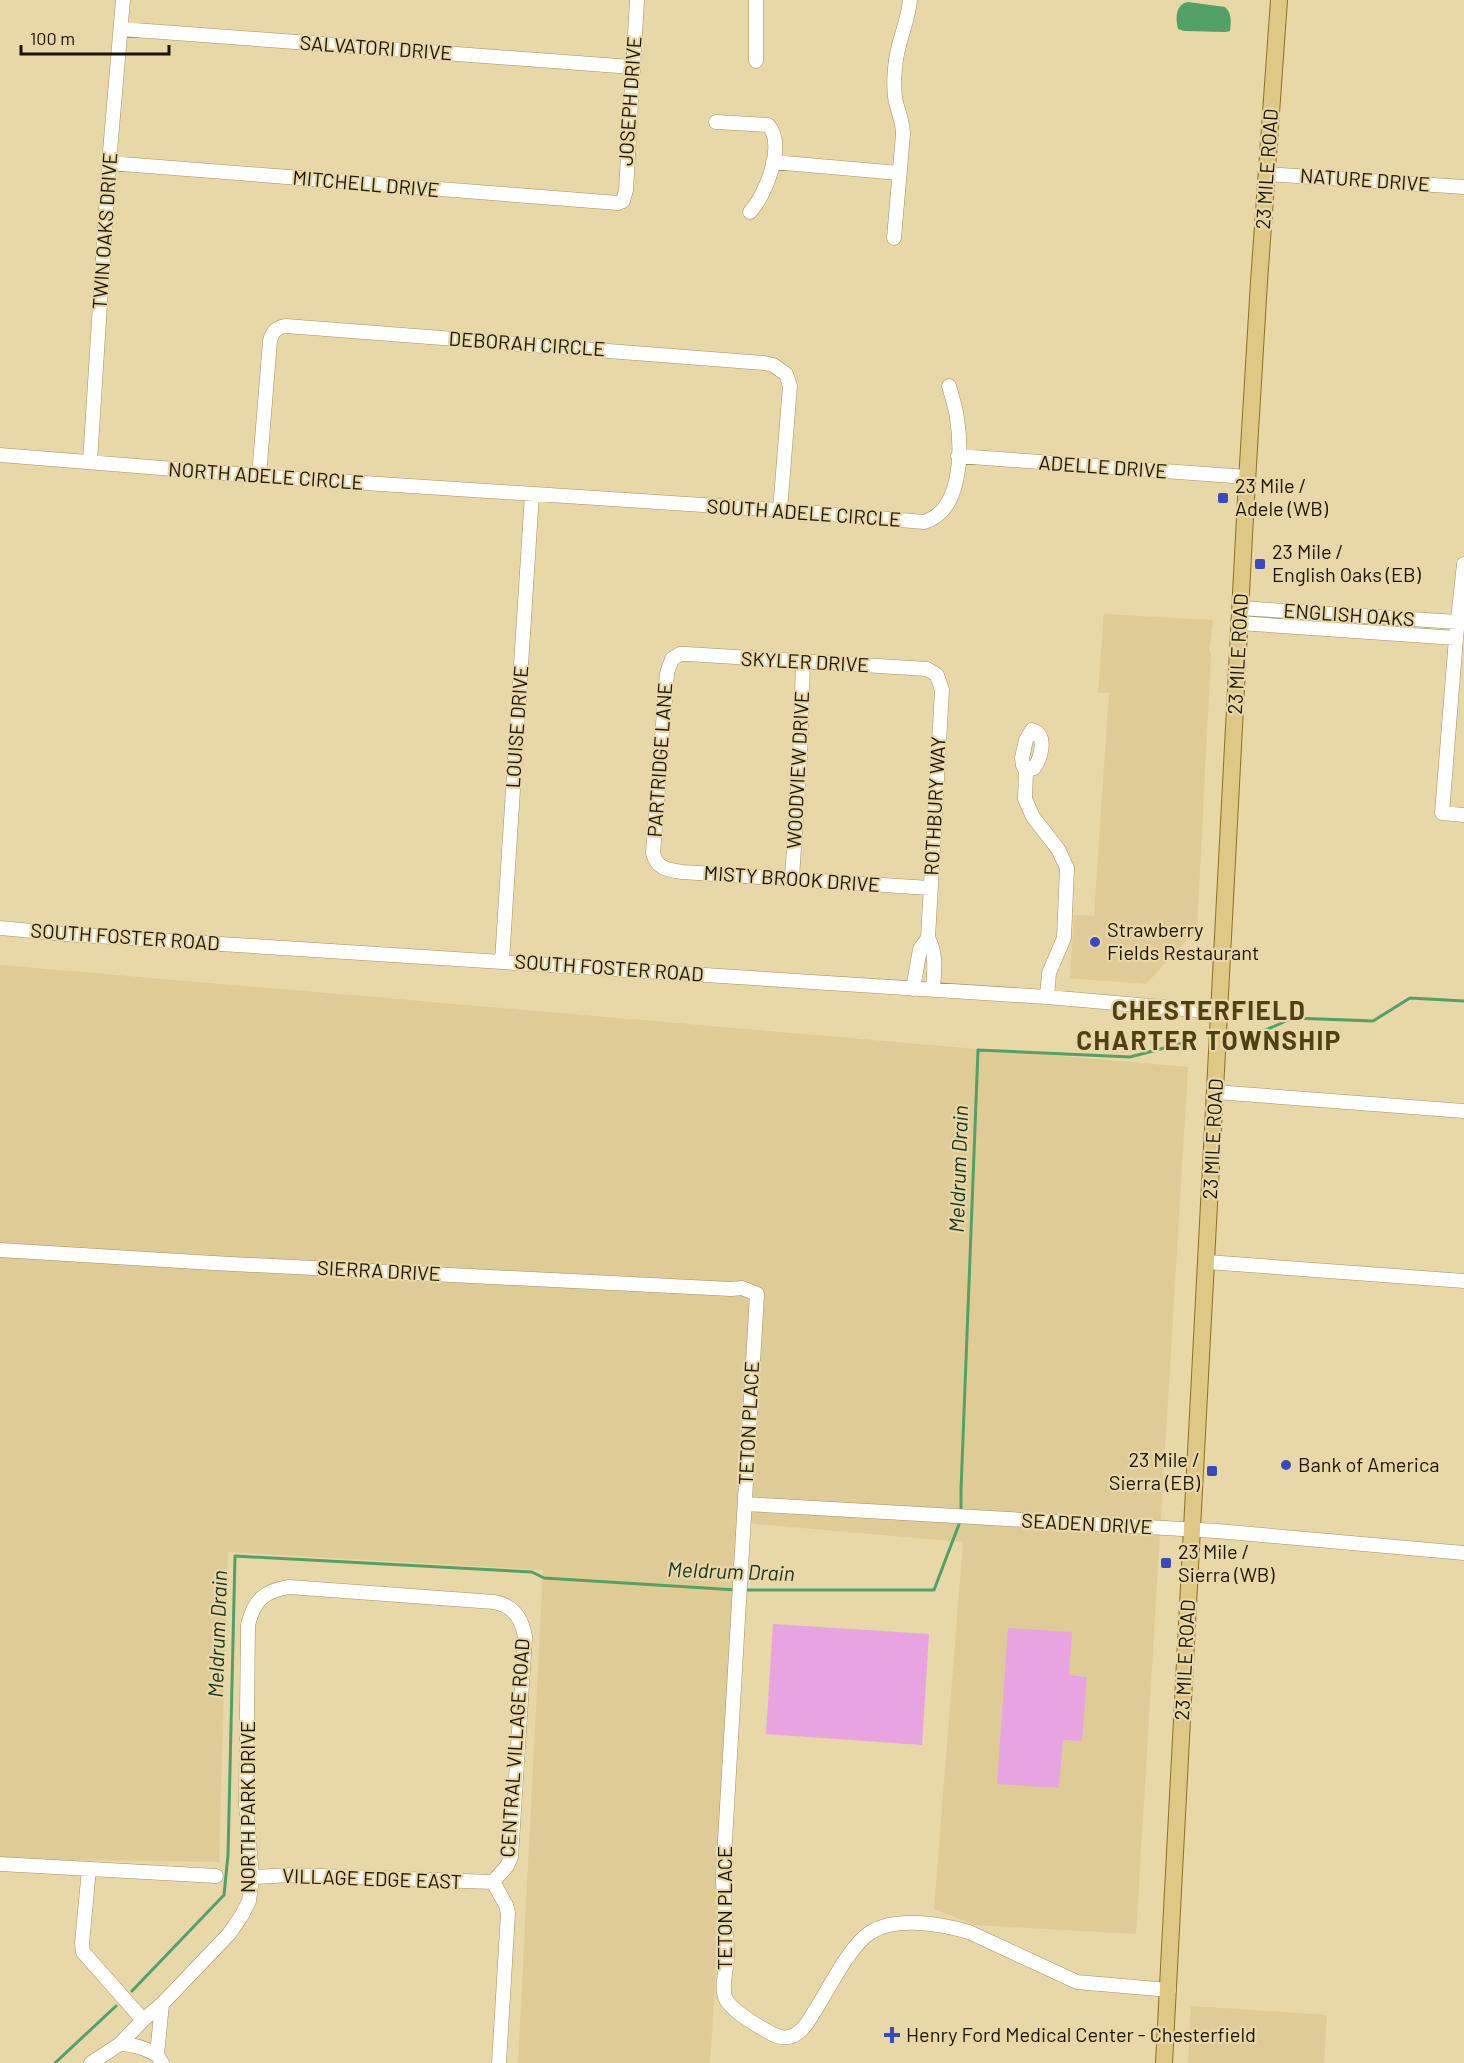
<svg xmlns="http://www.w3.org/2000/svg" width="1464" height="2063" font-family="Barlow,sans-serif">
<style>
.built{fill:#dfcb95}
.green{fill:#e8a4e1}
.water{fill:#52a267}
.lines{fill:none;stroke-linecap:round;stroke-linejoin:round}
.stream{stroke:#52a267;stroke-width:3}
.minor-casing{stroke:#a09062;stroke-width:15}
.major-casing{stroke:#8b7223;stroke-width:18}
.minor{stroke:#fff;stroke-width:14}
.major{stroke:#dec885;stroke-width:16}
.poi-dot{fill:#384bbe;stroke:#e8d7a7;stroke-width:2}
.labels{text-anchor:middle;stroke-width:4.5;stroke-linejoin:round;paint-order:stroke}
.street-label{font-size:20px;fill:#1a1403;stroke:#e8d7a7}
.poi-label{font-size:20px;fill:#1a1403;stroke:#e8d7a7;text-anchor:start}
.water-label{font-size:21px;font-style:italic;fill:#13341c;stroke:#e8d7a7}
.district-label{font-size:26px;font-weight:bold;letter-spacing:1.5px;fill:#4f4113;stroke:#e8d7a7}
</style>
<rect width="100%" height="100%" fill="#e8d7a7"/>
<path class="built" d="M1104,614L1213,620L1209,651L1211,655L1197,929L1146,984L1070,978L1074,915L1094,916L1109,693H1098Z
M0,965L1188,1067L1136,1934L975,1925L934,1909L963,1542L745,1523L710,2063H518L543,1570L228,1552L219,1862L0,1859Z
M1191,2006L1327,2015L1324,2063H1188Z"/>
<path class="green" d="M773,1624L929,1634L922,1745L766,1734Z
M1008,1628L1072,1632L1069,1675L1087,1677L1082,1741L1063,1740L1059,1788L997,1784Z"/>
<path class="water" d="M1188,2L1225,7C1232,13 1231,22 1230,31L1226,32L1184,31L1178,29C1175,17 1176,4 1188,2Z"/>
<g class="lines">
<path class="stream" d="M1245,1039L1293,1018L1373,1021L1410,998L1464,1001
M961,1513V1490L978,1050L1130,1057L1195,1040
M744,1590H934L961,1519
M132,1991L224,1895L228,1855L235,1556L532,1572L544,1578L737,1590
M55,2063L116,2006"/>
<defs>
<path id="minor" d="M756,0V61
M121,29L632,67
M716,122L768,125C786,144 766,195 750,212
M773,162L899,173
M109,163L618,203L623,201L626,190L637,0
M1266,174L1464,187
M894,238L903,134C903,121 897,110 895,97C894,88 894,78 895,69C896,44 908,24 910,0
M0,455L273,477L780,510L924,522C962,511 962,451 957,418C956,408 952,397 949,386
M958,456L1247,477
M90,462L109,163L123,0
M259,476L270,341C272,332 276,327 286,326L764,363L773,365L786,374L790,386L780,510
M1464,564L1456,638L1442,813L1464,815
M1240,608L1457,622
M1239,623L1456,638
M1026,771L1034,768C1041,758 1048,734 1032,730L1026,740L1022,758L1023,765L1026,771L1025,799L1033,817L1058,849L1067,868L1064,938L1049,973L1047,997
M792,878L800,757L803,662
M0,928L65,934L1047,997L1219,1012
M928,938L942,690L937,675L927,669L687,654H680L672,659L667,673L653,853C657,869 668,870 682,872L930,888
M502,961L532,494
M913,989L920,949L928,938C937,954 934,972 933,989
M1215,1092L1464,1111
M0,1250L213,1263L731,1289L742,1288L757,1294L723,1875C723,1902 727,1929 727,1956C727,1969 721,1985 725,1997C729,2009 756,2025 767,2031C778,2038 789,2041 800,2031C807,2026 811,2016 816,2009C830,1987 850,1945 871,1932C897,1916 941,1924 969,1932L1077,1982L1169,1990
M1207,1262L1464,1281
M745,1504L1217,1531L1464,1553
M0,1864L216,1876
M89,1869L82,1943L83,1952L143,2020
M252,1877L292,1875L493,1882
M162,2004L157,2055L162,2063
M120,2044C134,2044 145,2048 157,2055
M91,2063L120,2044L143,2020L162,2004L229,1934L242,1915L249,1901L252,1877L246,1804L248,1625C254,1601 263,1591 289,1587L494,1602C513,1605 522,1618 525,1637L511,1857L507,1866L493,1882L506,1905L508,1913L499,2063"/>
<path id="major" d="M1164,2063L1246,498L1259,282L1279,0"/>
</defs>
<use href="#minor" class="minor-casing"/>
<use href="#major" class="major-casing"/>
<use href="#minor" class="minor"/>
<use href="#major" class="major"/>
</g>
<g class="poi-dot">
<rect x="1217" y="492" width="12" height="12" rx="3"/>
<rect x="1254" y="558" width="12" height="12" rx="3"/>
<circle cx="1095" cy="942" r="6"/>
<circle cx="1286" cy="1465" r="6"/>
<rect x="1206" y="1465" width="12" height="12" rx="3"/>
<rect x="1160" y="1557" width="12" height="12" rx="3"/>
<path d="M889 2026h6v6h6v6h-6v6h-6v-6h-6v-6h6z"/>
</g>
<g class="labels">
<g class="street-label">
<text transform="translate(376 48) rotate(4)" y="7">SALVATORI DRIVE</text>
<text transform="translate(630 101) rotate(-86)" y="7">JOSEPH DRIVE</text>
<text transform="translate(1267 169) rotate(-86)" y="7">23 MILE ROAD</text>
<text transform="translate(1365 180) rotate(4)" y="7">NATURE DRIVE</text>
<text transform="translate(366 184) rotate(5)" y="7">MITCHELL DRIVE</text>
<text transform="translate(105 231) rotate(-86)" y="7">TWIN OAKS DRIVE</text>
<text transform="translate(527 344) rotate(4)" y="7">DEBORAH CIRCLE</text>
<text transform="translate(1103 467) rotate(4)" y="7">ADELLE DRIVE</text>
<text transform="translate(266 476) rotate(4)" y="7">NORTH ADELE CIRCLE</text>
<text transform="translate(804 513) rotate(4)" y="7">SOUTH ADELE CIRCLE</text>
<text transform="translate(1349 615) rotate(4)" y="7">ENGLISH OAKS</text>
<text transform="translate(1238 654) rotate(-87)" y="7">23 MILE ROAD</text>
<text transform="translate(805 662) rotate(3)" y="7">SKYLER DRIVE</text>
<text transform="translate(517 727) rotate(-86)" y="7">LOUISE DRIVE</text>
<text transform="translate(660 760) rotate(-86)" y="7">PARTRIDGE LANE</text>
<text transform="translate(798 770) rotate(-87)" y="7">WOODVIEW DRIVE</text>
<text transform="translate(935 806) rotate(-87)" y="7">ROTHBURY WAY</text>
<text transform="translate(792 879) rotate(4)" y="7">MISTY BROOK DRIVE</text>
<text transform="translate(125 937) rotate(4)" y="7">SOUTH FOSTER ROAD</text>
<text transform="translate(609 968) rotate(4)" y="7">SOUTH FOSTER ROAD</text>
<text transform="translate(1213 1139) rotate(-87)" y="7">23 MILE ROAD</text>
<text transform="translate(379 1271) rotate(3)" y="7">SIERRA DRIVE</text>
<text transform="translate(749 1423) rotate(-87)" y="7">TETON PLACE</text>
<text transform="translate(1087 1524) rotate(3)" y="7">SEADEN DRIVE</text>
<text transform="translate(1185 1660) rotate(-87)" y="7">23 MILE ROAD</text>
<text transform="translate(515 1748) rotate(-86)" y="7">CENTRAL VILLAGE ROAD</text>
<text transform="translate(248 1807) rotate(-90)" y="7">NORTH PARK DRIVE</text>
<text transform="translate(372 1879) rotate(2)" y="7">VILLAGE EDGE EAST</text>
<text transform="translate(725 1908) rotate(-90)" y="7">TETON PLACE</text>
</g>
<g class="poi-label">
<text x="1235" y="493">23 Mile /<tspan x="1235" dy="23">Adele (WB)</tspan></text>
<text x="1272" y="559">23 Mile /<tspan x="1272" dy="23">English Oaks (EB)</tspan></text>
<text x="1107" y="937">Strawberry<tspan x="1107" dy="23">Fields Restaurant</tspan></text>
<text x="1200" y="1467" text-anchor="end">23 Mile /<tspan x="1200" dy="23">Sierra (EB)</tspan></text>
<text x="1298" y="1472">Bank of America</text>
<text x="1178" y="1559">23 Mile /<tspan x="1178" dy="23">Sierra (WB)</tspan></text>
<text x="906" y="2042">Henry Ford Medical Center - Chesterfield</text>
</g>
<g class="water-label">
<text transform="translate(959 1169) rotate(-88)" y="7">Meldrum Drain</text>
<text transform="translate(731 1572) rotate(2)" y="7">Meldrum Drain</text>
<text transform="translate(218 1634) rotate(-88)" y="7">Meldrum Drain</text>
</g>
<g class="district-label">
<text x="1209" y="1020">CHESTERFIELD<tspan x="1209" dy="30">CHARTER TOWNSHIP</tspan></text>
</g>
</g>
<path d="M21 45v9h148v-9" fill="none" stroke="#1a1403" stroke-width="3"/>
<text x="30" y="45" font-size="18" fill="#1a1403" stroke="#e8d7a7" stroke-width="4.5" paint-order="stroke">100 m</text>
</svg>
